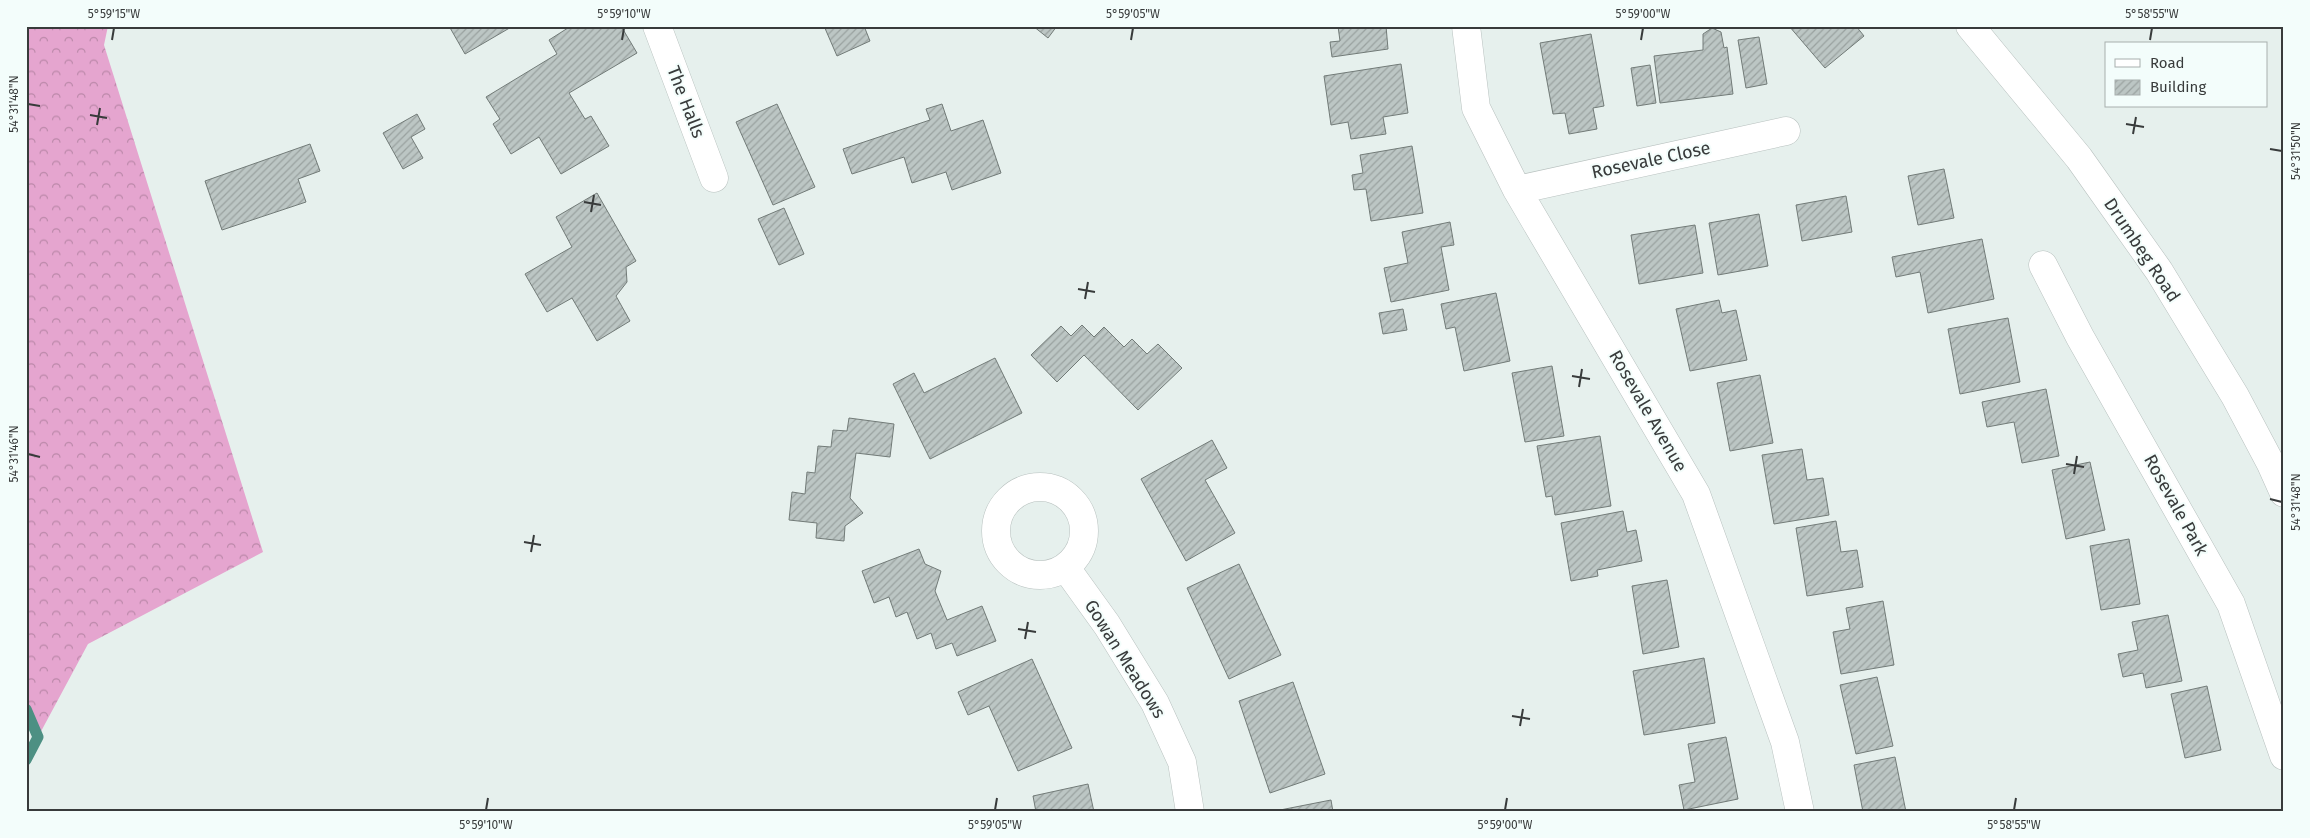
<svg xmlns="http://www.w3.org/2000/svg" width="2310" height="838" font-family="'Fira Sans',sans-serif">
<style>
.forest{fill:url(#forest-crowns)}
.lines{fill:none;stroke-linecap:round;stroke-linejoin:round}
.stream{stroke:#4d9083;stroke-width:11}
.building{fill:url(#building-hatch);stroke:#727b78}
.minor-casing{stroke:#b8c1bf;stroke-width:29}
.tertiary-casing{stroke:#b8c1bf;stroke-width:29}
.minor{stroke:#fff;stroke-width:28}
.tertiary{stroke:#fff;stroke-width:28}
.ticks{fill:none;stroke:#383b3b;stroke-width:2}
.labels{text-anchor:middle;stroke-width:4;stroke-linejoin:round;paint-order:stroke}
.street-label{font-size:18px;fill:#383b3b;stroke:#f3fdfb}
.neatline{fill:none;stroke:#383b3b;stroke-width:2}
.ticks-label{font-size:12px;text-anchor:middle;fill:#383b3b}
</style>
<defs>
<pattern id="forest-crowns" width="20" height="18" patternUnits="userSpaceOnUse" patternTransform="scale(1.25)"><rect width="20" height="18" fill="#e5a5cf"/><path d="M2 6a3 3 0 1 1 6 0M12 15a3 3 0 1 1 6 0" fill="none" stroke="#bb88a9"/></pattern>
<pattern id="building-hatch" width="6" height="6" patternUnits="userSpaceOnUse" patternTransform="scale(1.25)"><rect width="6" height="6" fill="#bcc6c4"/><path d="M-1 1l2-2M0 6l6-6M5 7l2-2" fill="none" stroke="#9aa2a0"/></pattern>
</defs>
<rect width="100%" height="100%" fill="#e6f0ed"/>
<path class="forest" d="M26,26H108L104,45L263,552L88,644L38,737L26,709Z"/>
<g class="lines">
<path class="stream" d="M26,709L38,737L26,760"/>
</g>
<path class="building" d="M449,26H513L465,54Z
M571,26H621L637,53L569,93L585,119L591,116L609,146L561,174L539,137L511,154L493,124L500,119L486,97L557,54L549,40Z
M824,26H864L870,41L837,56Z
M1033,26H1057L1048,38Z
M1338,26H1386L1388,49L1332,57L1330,42L1340,41Z
M1789,26H1856L1864,36L1825,68Z
M1712,28L1721,32L1724,48L1727,47L1733,94L1660,103L1654,56L1703,50V34Z
M1591,34L1604,106L1593,108L1597,129L1569,134L1565,113L1553,114L1540,43Z
M1759,37L1767,84L1746,88L1738,40Z
M1401,64L1408,113L1383,117L1386,134L1351,139L1348,122L1331,125L1324,76Z
M1650,65L1656,103L1637,106L1631,68Z
M777,104L815,187L773,205L736,122Z
M942,104L951,131L983,120L1001,173L952,190L946,172L912,183L904,157L852,174L843,149L930,120L926,109Z
M417,114L425,129L411,137L423,158L403,169L383,133Z
M310,144L320,171L298,179L306,202L222,230L205,181Z
M1412,146L1423,213L1371,221L1366,189L1354,190L1352,175L1363,173L1360,155Z
M1944,169L1954,218L1918,225L1908,176Z
M597,193L636,261L626,267L627,282L616,296L630,321L597,341L572,298L547,312L525,274L572,247L556,217Z
M1846,196L1852,232L1802,241L1796,205Z
M784,208L804,254L779,265L758,219Z
M1759,214L1768,266L1718,275L1709,223Z
M1450,222L1454,245L1441,247L1449,290L1391,302L1384,268L1408,263L1402,232Z
M1695,225L1703,273L1639,284L1631,235Z
M1982,239L1994,299L1928,313L1920,272L1896,277L1892,257Z
M1496,293L1510,361L1464,371L1455,327L1446,329L1441,304Z
M1719,300L1722,313L1736,310L1747,360L1690,371L1676,309Z
M1403,309L1407,330L1383,334L1379,313Z
M2008,318L2020,382L1960,394L1948,329Z
M1082,325L1094,337L1104,327L1124,347L1132,339L1147,354L1158,344L1182,368L1138,410L1084,355L1057,382L1031,355L1061,326L1071,336Z
M995,358L1022,413L930,459L893,384L914,373L924,393Z
M1552,366L1564,436L1525,442L1512,373Z
M1760,375L1773,443L1730,451L1717,383Z
M2046,389L2059,456L2022,463L2014,422L1987,427L1982,402Z
M849,418L894,424L890,457L856,453L850,498L863,513L845,526L844,541L816,538L817,523L789,520L792,492L805,494L807,472L815,473L818,446L831,447L833,430L847,431Z
M1600,436L1611,506L1555,515L1552,496L1546,497L1537,446Z
M1212,440L1227,468L1205,480L1235,533L1186,561L1141,479Z
M1802,449L1807,480L1823,478L1829,515L1774,524L1762,455Z
M2090,462L2105,530L2066,539L2052,470Z
M1623,511L1627,532L1636,530L1642,561L1597,570L1598,576L1571,581L1561,523Z
M1836,521L1841,552L1857,550L1863,587L1807,596L1796,528Z
M2129,539L2140,604L2101,610L2090,546Z
M919,549L925,564L941,571L935,591L947,620L982,606L996,641L957,656L952,643L936,649L931,633L917,639L907,612L896,617L889,597L874,603L862,571Z
M1239,564L1281,655L1229,679L1187,588Z
M1667,580L1679,647L1643,654L1632,586Z
M1883,601L1894,665L1841,674L1833,632L1850,629L1846,608Z
M2168,615L2182,681L2146,688L2143,673L2123,677L2118,654L2138,650L2132,622Z
M1704,658L1715,723L1644,735L1633,671Z
M1032,659L1072,748L1018,771L989,706L968,715L958,692Z
M1877,677L1893,746L1856,754L1840,685Z
M1293,682L1325,774L1270,793L1239,701Z
M2207,686L2221,750L2185,758L2171,694Z
M1726,737L1738,799L1684,810L1679,785L1695,782L1688,744Z
M1895,757L1906,812H1863L1854,765Z
M1088,784L1094,812H1036L1033,796Z
M1331,800L1333,812H1276L1275,811Z"/>
<g class="lines">
<defs>
<path id="minor" d="M657,26L714,178
M1466,26L1476,108L1517,190L1696,494L1785,742L1800,812
M1517,190L1786,131
M2043,265L2080,337L2231,604L2284,756
M996 531a44 44 0 1 1 88 0a44 44 0 1 1-88 0Z
M1066,568L1107,625L1155,703L1182,762L1190,812"/>
<path id="tertiary" d="M1970,26L2079,158L2159,271L2235,396L2271,464L2284,493"/>
</defs>
<use href="#minor" class="minor-casing"/>
<use href="#tertiary" class="tertiary-casing"/>
<use href="#minor" class="minor"/>
<use href="#tertiary" class="tertiary"/>
</g>
<path class="ticks" d="M112,40L114,28M622,40L624,28M1131,40L1133,28M1641,40L1643,28M2150,40L2152,28M28,104L40,106M90,115L107,118M2126,124L2144,127M97,125L100,108M2133,134L2136,117M2270,149L2282,151M584,202L601,205M591,212L594,195M1078,289L1095,292M1085,299L1088,282M1572,376L1590,379M1579,387L1582,369M28,454L40,457M2066,464L2084,467M2074,474L2077,456M2270,499L2282,502M524,542L541,545M531,552L534,535M1018,629L1036,632M1025,639L1028,622M1512,716L1530,719M1520,726L1523,709M486,810L488,798M995,810L997,798M1505,810L1507,798M2014,810L2016,798"/>
<g class="labels">
<g class="street-label">
<text transform="translate(686 102) rotate(69)" y="6">The Halls</text>
<text transform="translate(1651 160) rotate(-12)" y="6">Rosevale Close</text>
<text transform="translate(2142 250) rotate(56)" y="6">Drumbeg Road</text>
<text transform="translate(1648 411) rotate(60)" y="6">Rosevale Avenue</text>
<text transform="translate(2176 505) rotate(61)" y="6">Rosevale Park</text>
<text transform="translate(1125 659) rotate(58)" y="6">Gowan Meadows</text>
</g>
</g>
<rect width="2310" height="838" fill="none" stroke="#f3fdfb" stroke-width="55"/>
<rect x="2105" y="42" width="162" height="65" fill="#f3fdfb" stroke="#a8afae"/>
<rect x="2115" y="59" width="25" height="8" fill="#ffffff" stroke="#a8afae"/>
<text x="2150" y="68" font-size="15" fill="#383b3b">Road</text>
<rect x="2115" y="80" width="25" height="15" fill="url(#building-hatch)" stroke="#a8afae"/>
<text x="2150" y="92" font-size="15" fill="#383b3b">Building</text>
<rect x="28" y="28" width="2254" height="782" class="neatline"/>
<g class="ticks-label">
<text x="114" y="18">5°59'15"W</text>
<text x="624" y="18">5°59'10"W</text>
<text x="1133" y="18">5°59'05"W</text>
<text x="1643" y="18">5°59'00"W</text>
<text x="2152" y="18">5°58'55"W</text>
<text transform="translate(14 104) rotate(-90)" y="4">54°31'48"N</text>
<text transform="translate(2296 151) rotate(-90)" y="4">54°31'50"N</text>
<text transform="translate(14 454) rotate(-90)" y="4">54°31'46"N</text>
<text transform="translate(2296 502) rotate(-90)" y="4">54°31'48"N</text>
<text x="486" y="829">5°59'10"W</text>
<text x="995" y="829">5°59'05"W</text>
<text x="1505" y="829">5°59'00"W</text>
<text x="2014" y="829">5°58'55"W</text>
</g>
</svg>
